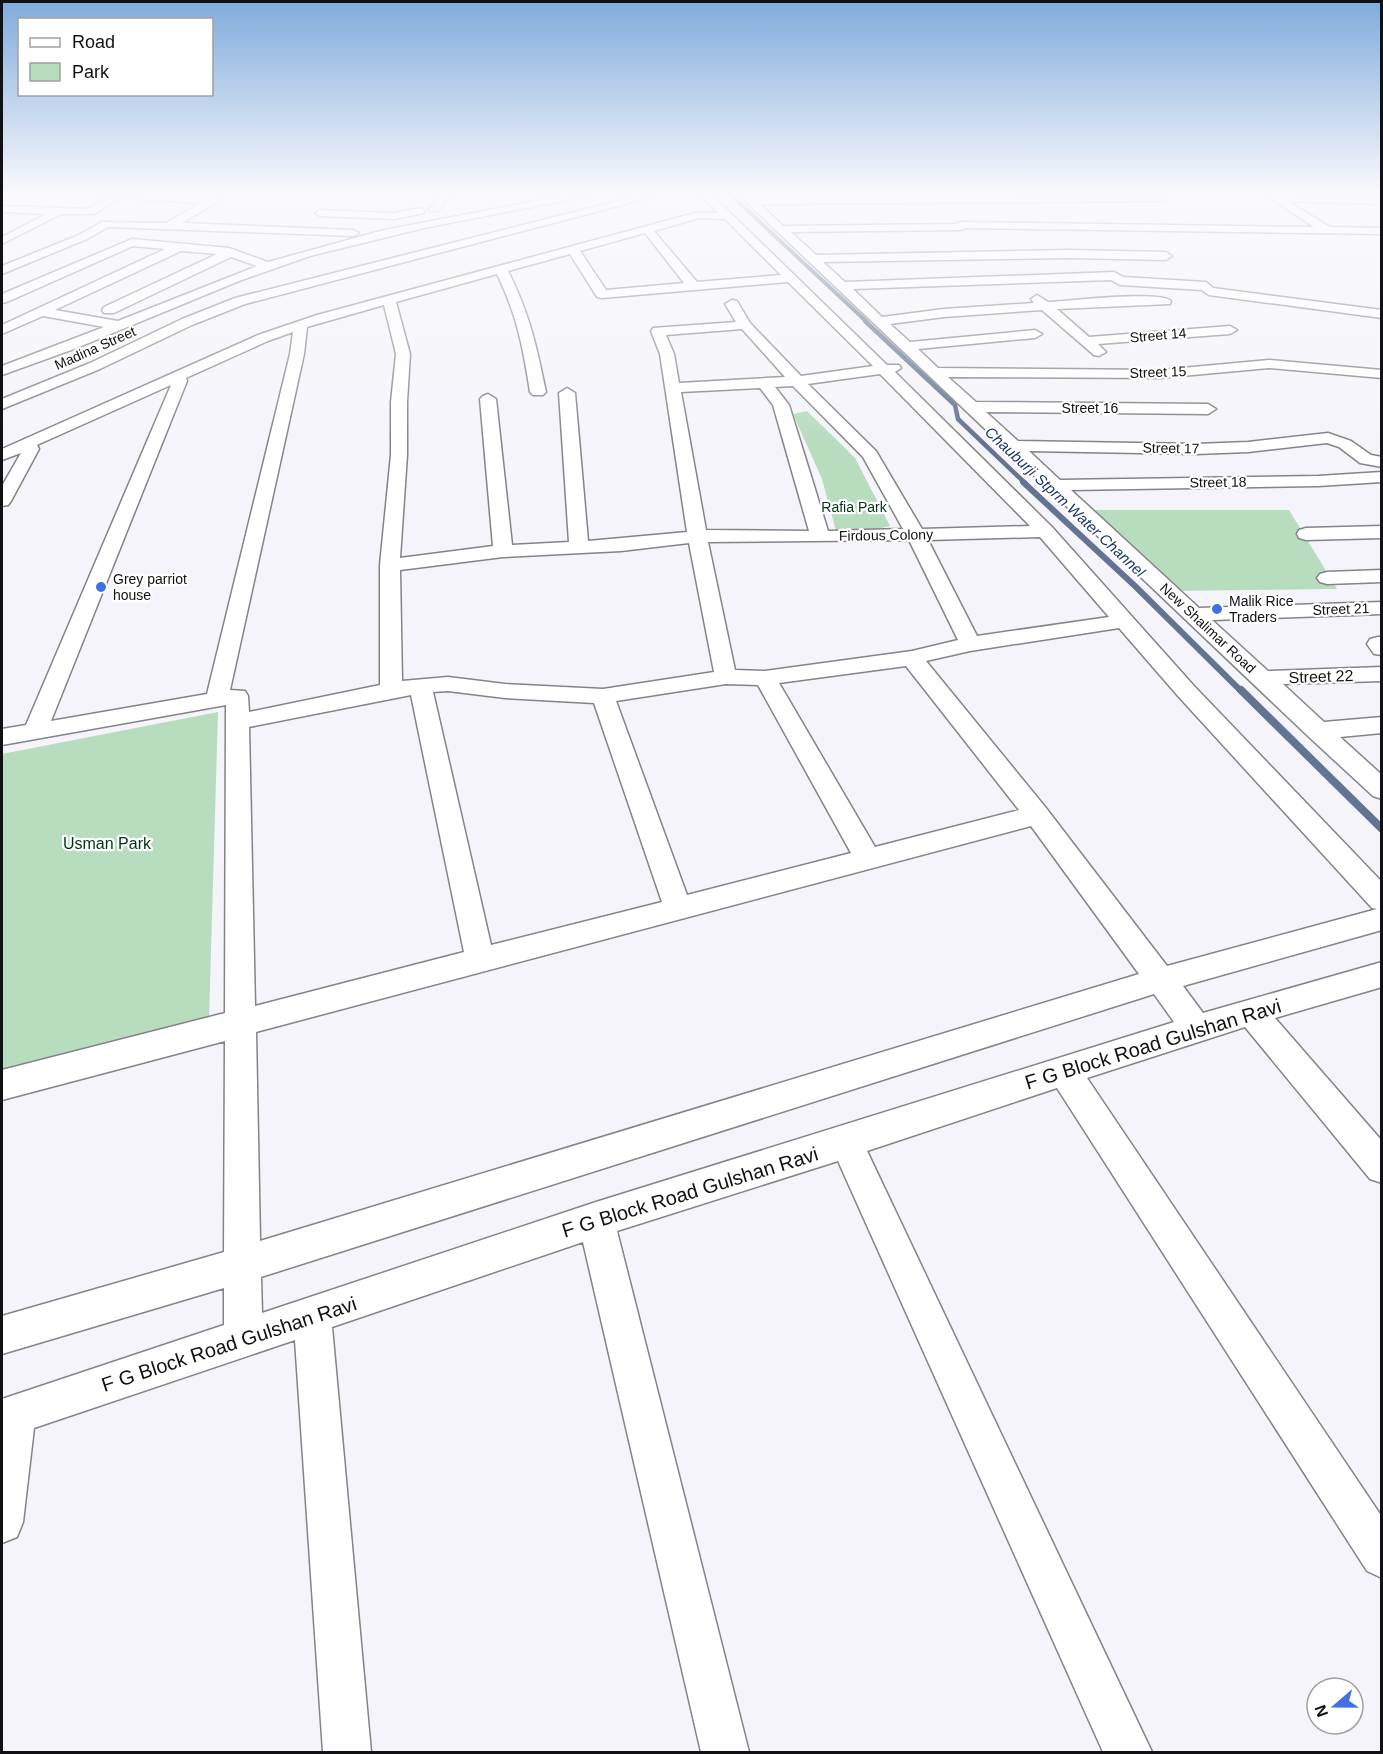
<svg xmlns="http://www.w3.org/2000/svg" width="1383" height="1754" font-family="Arial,sans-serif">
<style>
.green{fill:#b7dcbe}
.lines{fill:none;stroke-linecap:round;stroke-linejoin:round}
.stream-far3{stroke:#627492;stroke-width:4}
.stream-far2{stroke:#627492;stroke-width:4.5}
.stream-far1{stroke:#627492;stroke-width:6}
.stream{stroke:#627492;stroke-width:8}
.minor-casing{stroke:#838388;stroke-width:3}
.minor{fill:#fff;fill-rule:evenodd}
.poi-dot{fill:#4470e2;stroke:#fff;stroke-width:2}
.labels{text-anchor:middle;stroke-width:4.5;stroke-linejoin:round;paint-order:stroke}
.far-street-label{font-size:14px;fill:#111113;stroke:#fff}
.far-park-label{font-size:14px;fill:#003413;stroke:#fff}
.far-poi-label{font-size:14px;fill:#111113;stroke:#fff;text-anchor:start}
.far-water-label{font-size:15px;font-style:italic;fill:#18356a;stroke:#fff}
.street-label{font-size:16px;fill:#111113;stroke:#fff}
.park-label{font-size:16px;fill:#003413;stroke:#fff}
.near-street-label{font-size:20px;fill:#111113;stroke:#fff}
</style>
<rect width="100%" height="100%" fill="#f4f4fa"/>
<path class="green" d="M807,411L855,458L890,526L838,538L822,479L793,414Z
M1082,510H1289L1337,589L1168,591Z
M218,712L209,1019L2,1070V754Z"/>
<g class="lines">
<path class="stream-far3" d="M732,196L867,322"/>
<path class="stream-far2" d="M865,321L955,405L958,419L1025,483"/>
<path class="stream-far1" d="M1023,482L1135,586L1242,692"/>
<path class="stream" d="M1241,690L1382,829"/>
<defs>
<path id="minor" d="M110,196H123L94,214H61L2,244V237L46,214L2,212V206L88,209Z
M132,196H221L217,202L182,223L353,230L359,233L353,236L108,227L87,239L2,274V266L79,235L102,222L166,223L201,203L137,199Z
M439,196H450L438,211H430L429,209Z
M562,196H588L424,228L310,256L239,281L74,349L2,375V366L104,327L43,316L2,334V325L165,249L133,246L7,302L2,303V294L132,239L229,248L268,262L384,230ZM181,251L217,254L104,307L102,310L104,313H114L231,257L257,266L118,321L55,310Z
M637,196H656L245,304L192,325L100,369L2,409V399L90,363L182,319L235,298Z
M702,196H713L887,365H899L901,368L895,372L1052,527L1194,686L1382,882V930L1183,986L1203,1013L1382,962V987L1275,1018L1382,1141V1183L1370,1179L1245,1027L1087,1078L1382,1517V1578L1367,1571L1057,1088L867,1151L1152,1752H1103L838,1161L617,1231L749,1752H701L583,1242L332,1327L371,1752H323L295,1340L34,1428L23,1522L17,1537L2,1543V1399L224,1325V1288L2,1354V1316L224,1252L225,1041L2,1100V1070L225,1013L226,705L2,745V729L26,725L171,385L37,445L39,449L11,501L8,505L2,506V486L21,453L2,460V449L258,335L317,315L695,213H718ZM699,218L725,219L781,275L697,282L654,231ZM645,233L684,283L606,290L580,251ZM570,254L597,297L602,298L788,282L873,366L801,376L750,323L737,301L732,300L725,304L736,322L653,328L651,331L660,354L687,532L588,541L575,393L567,388L559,393L569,542L512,545L496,399L488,394L483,396L480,399L493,546L400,558L407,455V402L410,354L396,302L497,274C517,315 523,347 530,392L533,395H543L546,392C536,344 530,315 508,271ZM384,305L396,354L391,402V455L380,565V685L249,712L248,696L245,691L230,690L304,354L307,327ZM742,329L785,377L679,383L674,354L666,335ZM293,332L290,354L207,694L51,721L187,381L186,378L268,341ZM880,374L1030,526L922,529L876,451L808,384ZM793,386L863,457L903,529L828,531L789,405L775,387ZM760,388L773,405L809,531L706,530L681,392ZM1040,537L1109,617L977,636L928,540ZM909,540L958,640L912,651L765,671L735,670L708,542ZM689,543L714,672L603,689L505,684L448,677L402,681L400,570L503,557L621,551ZM1119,628L1178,696L1372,908L1377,909L1167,966L1046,808L926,661L970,651ZM906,666L1019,810L875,847L779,683ZM726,684L758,685L851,853L687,895L616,701ZM448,691L505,698L594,703L662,902L491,945L433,692ZM411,695L464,952L255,1006L249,727ZM1031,826L1139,974L260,1241L256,1032ZM1154,994L1174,1022L596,1202L262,1313L261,1277Z
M740,196L1167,198L1162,201L760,204L783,226L955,224L960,222L1314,227L1269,197L1382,198V204L1287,201L1330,227L1382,228V234L966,228L961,230L791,232L816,255L1070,250L1166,252L1172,256L1166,260L1070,258L823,262L845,282L1114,272L1123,277L1206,282L1213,288L1382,310V318L1209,295L1202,290L1120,285L1111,280L853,289L882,317L944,309L1034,303L1031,299L1037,295L1048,302C1069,301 1160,290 1171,301L1170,304L1057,309L1089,337L1230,326L1237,330L1230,334L1098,344L1106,352L1099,356L1094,355L1042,310L944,317L890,324L910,342L1035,330L1042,334L1035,338L918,349L938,368L1160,370L1269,360L1382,370V378L1269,368L1160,378L948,377L976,402L1208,404L1216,409L1208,414L986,412L1018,441L1196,444L1248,442L1328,433L1351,441L1371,455L1382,457V467L1360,463L1339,447L1327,443L1248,452L1196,454L1029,451L1060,480L1318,476L1382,472V482L1318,486L1071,490L1199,608L1382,602V614L1212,620L1268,671L1382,667V681L1283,684L1324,722L1382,717V733L1340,737L1382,775V799L1373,796L1309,737Z
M420,208L425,211L424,213L394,219L320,216L315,213L320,210L394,213Z
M1382,526V538L1306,540L1299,538L1297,534L1299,530L1306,528Z
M1382,570V582L1327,584L1320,582L1317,578L1320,574L1327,572Z
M1378,637H1382V655L1374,654L1367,644L1370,639Z"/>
</defs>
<use href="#minor" class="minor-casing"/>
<use href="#minor" class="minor"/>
</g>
<linearGradient id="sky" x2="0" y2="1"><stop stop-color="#80abdc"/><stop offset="0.44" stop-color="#fafafd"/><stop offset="1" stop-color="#fafafd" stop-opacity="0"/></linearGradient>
<rect width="1383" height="442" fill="url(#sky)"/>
<g class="poi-dot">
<circle cx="101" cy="587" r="6"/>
<circle cx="1217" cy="609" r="6"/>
</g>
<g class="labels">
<g class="far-street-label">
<text transform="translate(1158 335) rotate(-5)" y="5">Street 14</text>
<text transform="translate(95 348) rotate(-24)" y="5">Madina Street</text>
<text transform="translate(1158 372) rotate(-2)" y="5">Street 15</text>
<text x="1090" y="413">Street 16</text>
<text transform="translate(1171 448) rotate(1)" y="5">Street 17</text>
<text transform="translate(1218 482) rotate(-1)" y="5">Street 18</text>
<text transform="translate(886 535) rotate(-1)" y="5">Firdous Colony</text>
<text transform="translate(1341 609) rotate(-2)" y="5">Street 21</text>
<text transform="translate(1208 628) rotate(43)" y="5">New Shalimar Road</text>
</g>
<g class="far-park-label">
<text x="854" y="512">Rafia Park</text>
</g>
<g class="far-poi-label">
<text x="113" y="584">Grey parriot<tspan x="113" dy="16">house</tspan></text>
<text x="1229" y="606">Malik Rice<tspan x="1229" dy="16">Traders</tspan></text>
</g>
<g class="far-water-label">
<text transform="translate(1065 502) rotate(43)" y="5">Chauburji Stprm Water Channel</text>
</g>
<g class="street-label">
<text transform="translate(1321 676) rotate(-2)" y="6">Street 22</text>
</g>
<g class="park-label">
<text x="107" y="849">Usman Park</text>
</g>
<g class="near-street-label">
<text transform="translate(1153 1044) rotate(-17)" y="7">F G Block Road Gulshan Ravi</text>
<text transform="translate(690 1192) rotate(-17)" y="7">F G Block Road Gulshan Ravi</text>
<text transform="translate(229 1344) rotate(-18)" y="7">F G Block Road Gulshan Ravi</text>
</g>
</g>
<rect width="1383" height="1754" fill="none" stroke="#111113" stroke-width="6"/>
<rect x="18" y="18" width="195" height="78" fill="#ffffff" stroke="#a0a0a1" stroke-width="1.5"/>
<rect x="30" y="38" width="30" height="9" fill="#ffffff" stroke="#a0a0a1" stroke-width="1.5"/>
<text x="72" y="48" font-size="18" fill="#111113">Road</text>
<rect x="30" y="63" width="30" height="18" fill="#b7dcbe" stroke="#a0a0a1" stroke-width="1.5"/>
<text x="72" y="78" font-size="18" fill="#111113">Park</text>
<g transform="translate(1335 1706) rotate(250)"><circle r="28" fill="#ffffff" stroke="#a0a0a1" stroke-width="1.5"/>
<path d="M0-4.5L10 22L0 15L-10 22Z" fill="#4470e2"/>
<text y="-9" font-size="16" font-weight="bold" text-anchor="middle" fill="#111113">N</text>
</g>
</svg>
